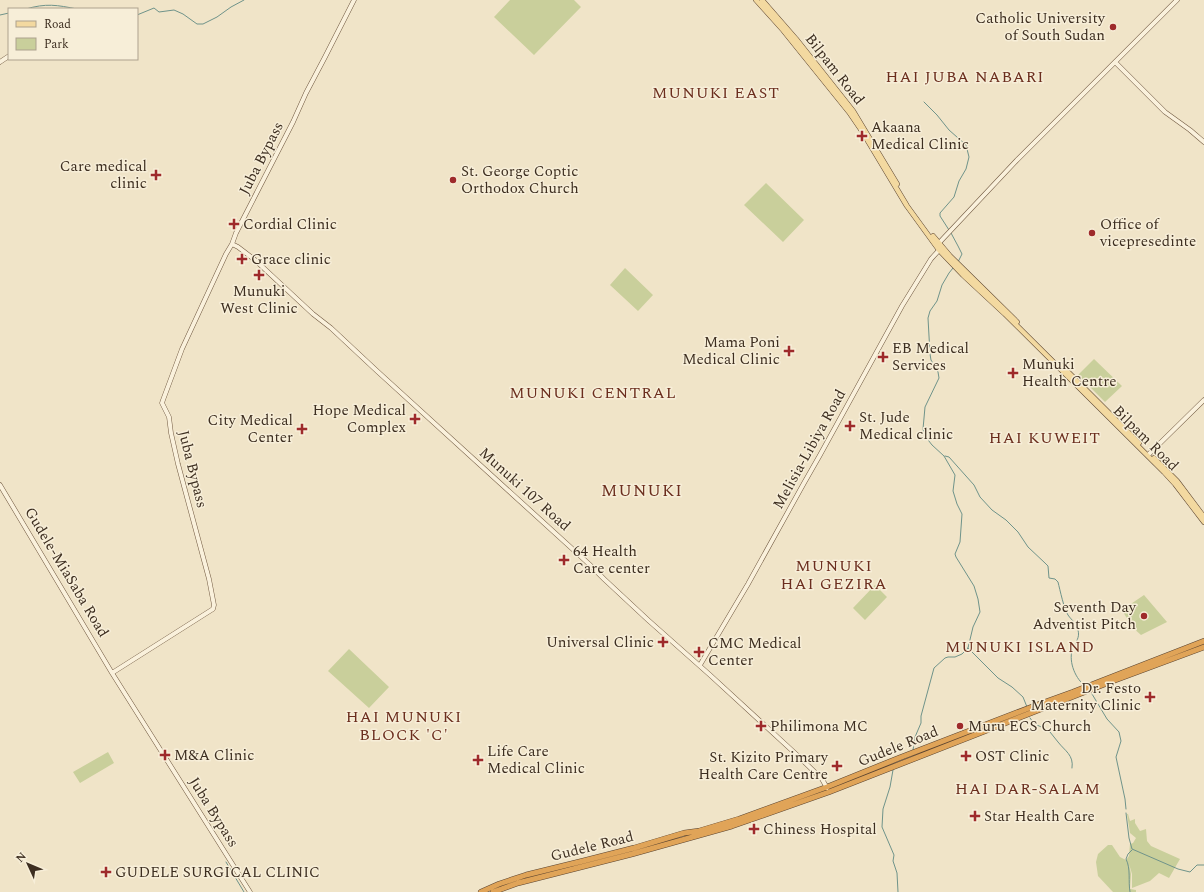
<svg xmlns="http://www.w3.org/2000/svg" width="1204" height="892" font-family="Spectral,serif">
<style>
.green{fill:#c9cf9b}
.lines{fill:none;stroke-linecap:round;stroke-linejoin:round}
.stream{stroke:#6f938a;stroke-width:1}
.secondary-casing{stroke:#6f573f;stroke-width:5}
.primary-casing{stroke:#5b4430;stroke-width:5.5}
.highway-casing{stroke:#5b4430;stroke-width:6}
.secondary{stroke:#faf1dc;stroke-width:4}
.primary{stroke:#f3d9a0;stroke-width:4.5}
.highway{stroke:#e0a458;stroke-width:5}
.poi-dot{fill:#9e2a2b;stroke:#f7eed8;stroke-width:1.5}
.labels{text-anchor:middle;stroke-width:3;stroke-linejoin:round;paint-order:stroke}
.poi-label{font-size:15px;fill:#3d2e20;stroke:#f7eed8;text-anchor:start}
.street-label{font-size:15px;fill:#3d2e20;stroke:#f7eed8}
.neighbourhood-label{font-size:16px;letter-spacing:1px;fill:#6b2e1e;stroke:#f7eed8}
.quarter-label{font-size:17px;letter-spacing:1px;fill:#6b2e1e;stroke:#f7eed8}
</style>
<rect width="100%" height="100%" fill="#f0e4c8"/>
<path class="green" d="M510,0H574L581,7L534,55L494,17Z
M766,183L804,220L783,242L744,205Z
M625,268L653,295L638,311L610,285Z
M1094,359L1122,386L1105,402L1078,375Z
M875,585L887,597L865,620L853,608Z
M1144,595L1167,622L1141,635L1132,627L1122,610Z
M349,649L389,687L369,708L328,671Z
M108,752L114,763L80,783L73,772Z
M1127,814H1128L1130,821L1135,819V823L1140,831L1146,829L1147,841L1151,846L1180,859L1169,878L1159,873L1150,881L1132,888V874L1129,864L1131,874L1130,889L1136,890V892H1113L1098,876L1096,862L1098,854L1108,845H1112L1120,857L1126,860L1129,856L1130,844L1133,843L1136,838L1130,833Z"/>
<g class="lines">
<path class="stream" d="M26,9C46,3 57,5 77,9
M0,15L9,13
M137,15L154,8L159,12L174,10L183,14L197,24H203L217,17L231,7L244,0
M924,102L937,115L949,130L966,145L969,157L966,169L959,181L954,197L940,213V216L949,230
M951,233L958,246L962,254L958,262
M945,456L949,457L974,485L980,497L992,510L1006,520L1018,532L1028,547L1045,563L1048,566L1049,578L1055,579L1058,582C1060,590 1064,609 1068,615C1072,621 1077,623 1078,630C1080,638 1076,641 1073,648C1068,659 1074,677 1084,685
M968,648L998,678L1012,687L1023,697L1027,707
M1092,694L1107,719L1119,732L1121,741L1116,757L1125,799L1126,809
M1030,718C1036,728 1042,725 1050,732C1053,735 1055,739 1058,742C1065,751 1074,755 1072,768
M913,750L915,737L921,723V716L934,668L945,658L948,657H955L962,654L968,648L973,627L980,612L978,599L974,586L956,557L955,554L960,542L962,514L957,504L953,491L955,475L944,456L932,445L925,436L923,429L925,407L939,378L938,372L931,360L930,354L928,318L930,311L937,301L942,285L949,273L953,268
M893,770L890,787L883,809L882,827L894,855L893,861L897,873L898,892
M1126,813L1129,838L1132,849L1178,869L1190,872L1197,865H1204
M226,862L244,892
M1130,892C1128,881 1131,869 1126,859L1128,854L1132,850"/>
<defs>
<path id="secondary" d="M0,62L9,56
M1115,62L1165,112L1190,130L1204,142
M232,244L238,247L255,260L313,314L331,328L377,371L589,564L604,579L648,620L710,675L797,755L822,779L827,788
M938,244L1017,160L1177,0
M1149,454L1204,400
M0,485L112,673L250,892
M700,665L748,584L804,483L820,455L902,306L931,259L941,248
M112,673L213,609L214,605L209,579L178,464L171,433L169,417L162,403L163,400L182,349L226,254L232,244L236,233L293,122L306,93L325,57L354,0"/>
<path id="primary" d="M756,0L783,30L849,112L862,131L907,206L939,250L963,275L1005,314L1164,472L1175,484L1204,522
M762,0L796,39L853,111L897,184
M933,236L950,256L1017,322
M1061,365L1139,443
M1154,458L1177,481L1204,517"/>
<path id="highway" d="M481,892L499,884L526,875L583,861L634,848L684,833L699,831L739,819L827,787L899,758L1037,705L1073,692L1204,641
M493,892L518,883L632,854L732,826L829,792L1110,682L1204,647"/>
</defs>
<use href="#secondary" class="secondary-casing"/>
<use href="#primary" class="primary-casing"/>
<use href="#highway" class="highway-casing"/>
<use href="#secondary" class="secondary"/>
<use href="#primary" class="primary"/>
<use href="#highway" class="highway"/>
</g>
<g class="poi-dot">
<circle cx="1113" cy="27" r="4"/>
<path d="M860 130h4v4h4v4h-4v4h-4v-4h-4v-4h4z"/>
<path d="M154 169h4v4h4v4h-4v4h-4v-4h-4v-4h4z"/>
<circle cx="453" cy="180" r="4"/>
<path d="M232 218h4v4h4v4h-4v4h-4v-4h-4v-4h4z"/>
<circle cx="1092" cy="233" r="4"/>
<path d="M240 253h4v4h4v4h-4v4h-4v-4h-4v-4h4z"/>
<path d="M257 269h4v4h4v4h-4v4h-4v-4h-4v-4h4z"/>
<path d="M787 345h4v4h4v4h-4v4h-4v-4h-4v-4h4z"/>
<path d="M881 351h4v4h4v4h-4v4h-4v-4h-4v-4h4z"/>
<path d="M1011 367h4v4h4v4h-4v4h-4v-4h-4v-4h4z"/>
<path d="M413 413h4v4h4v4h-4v4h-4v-4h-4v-4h4z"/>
<path d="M848 420h4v4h4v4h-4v4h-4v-4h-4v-4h4z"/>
<path d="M300 423h4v4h4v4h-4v4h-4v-4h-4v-4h4z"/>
<path d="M562 554h4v4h4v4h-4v4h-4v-4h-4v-4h4z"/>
<circle cx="1144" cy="616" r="4"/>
<path d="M661 636h4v4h4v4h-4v4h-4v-4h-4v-4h4z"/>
<path d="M697 646h4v4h4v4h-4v4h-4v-4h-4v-4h4z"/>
<path d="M1148 691h4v4h4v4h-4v4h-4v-4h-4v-4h4z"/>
<path d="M759 720h4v4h4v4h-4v4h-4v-4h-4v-4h4z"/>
<circle cx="960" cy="726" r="4"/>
<path d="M163 749h4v4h4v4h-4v4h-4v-4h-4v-4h4z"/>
<path d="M964 750h4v4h4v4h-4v4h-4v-4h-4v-4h4z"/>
<path d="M476 754h4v4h4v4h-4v4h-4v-4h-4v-4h4z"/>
<path d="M835 760h4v4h4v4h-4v4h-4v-4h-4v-4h4z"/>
<path d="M973 810h4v4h4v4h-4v4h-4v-4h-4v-4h4z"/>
<path d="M752 823h4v4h4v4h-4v4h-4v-4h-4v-4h4z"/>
<path d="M104 866h4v4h4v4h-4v4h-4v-4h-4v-4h4z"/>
</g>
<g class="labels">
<g class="poi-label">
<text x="1105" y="23" text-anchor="end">Catholic University<tspan x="1105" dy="17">of South Sudan</tspan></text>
<text x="871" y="132">Akaana<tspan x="871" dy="17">Medical Clinic</tspan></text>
<text x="147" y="171" text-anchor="end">Care medical<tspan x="147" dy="17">clinic</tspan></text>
<text x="461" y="176">St. George Coptic<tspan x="461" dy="17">Orthodox Church</tspan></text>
<text x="243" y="229">Cordial Clinic</text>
<text x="1100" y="229">Office of<tspan x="1100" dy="17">vicepresedinte</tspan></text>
<text x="251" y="264">Grace clinic</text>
<text x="259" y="296" text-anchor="middle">Munuki<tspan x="259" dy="17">West Clinic</tspan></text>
<text x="780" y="347" text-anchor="end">Mama Poni<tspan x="780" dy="17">Medical Clinic</tspan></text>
<text x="892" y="353">EB Medical<tspan x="892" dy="17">Services</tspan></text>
<text x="1022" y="369">Munuki<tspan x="1022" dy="17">Health Centre</tspan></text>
<text x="406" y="415" text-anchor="end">Hope Medical<tspan x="406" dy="17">Complex</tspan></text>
<text x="859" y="422">St. Jude<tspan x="859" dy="17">Medical clinic</tspan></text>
<text x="293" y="425" text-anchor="end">City Medical<tspan x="293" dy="17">Center</tspan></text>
<text x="573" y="556">64 Health<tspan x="573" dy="17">Care center</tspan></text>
<text x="1136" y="612" text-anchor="end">Seventh Day<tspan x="1136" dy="17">Adventist Pitch</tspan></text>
<text x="654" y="647" text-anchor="end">Universal Clinic</text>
<text x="708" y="648">CMC Medical<tspan x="708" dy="17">Center</tspan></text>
<text x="1141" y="693" text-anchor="end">Dr. Festo<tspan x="1141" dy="17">Maternity Clinic</tspan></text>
<text x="770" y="731">Philimona MC</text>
<text x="968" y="731">Muru ECS Church</text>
<text x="487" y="756">Life Care<tspan x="487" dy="17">Medical Clinic</tspan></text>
<text x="174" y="760">M&amp;A Clinic</text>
<text x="975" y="761">OST Clinic</text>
<text x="828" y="762" text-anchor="end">St. Kizito Primary<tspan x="828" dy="17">Health Care Centre</tspan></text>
<text x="984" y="821">Star Health Care</text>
<text x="763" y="834">Chiness Hospital</text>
<text x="115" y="877">GUDELE SURGICAL CLINIC</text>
</g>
<g class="street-label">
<text transform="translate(835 69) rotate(52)" y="5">Bilpam Road</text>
<text transform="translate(261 158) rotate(-63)" y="5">Juba Bypass</text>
<text transform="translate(1146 438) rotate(45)" y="5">Bilpam Road</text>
<text transform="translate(809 449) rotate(-61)" y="5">Melisia-Libiya Road</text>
<text transform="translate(193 469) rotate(76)" y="5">Juba Bypass</text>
<text transform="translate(525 489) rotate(42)" y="5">Munuki 107 Road</text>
<text transform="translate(67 572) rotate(59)" y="5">Gudele-MiaSaba Road</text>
<text transform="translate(898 746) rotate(-22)" y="5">Gudele Road</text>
<text transform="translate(214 812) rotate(58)" y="5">Juba Bypass</text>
<text transform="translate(592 846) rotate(-14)" y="5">Gudele Road</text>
</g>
<g class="neighbourhood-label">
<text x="965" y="82">HAI JUBA NABARI</text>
<text x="716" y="98">MUNUKI EAST</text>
<text x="593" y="398">MUNUKI CENTRAL</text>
<text x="1045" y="443">HAI KUWEIT</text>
<text x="834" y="571">MUNUKI<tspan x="834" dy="18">HAI GEZIRA</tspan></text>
<text x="1020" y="652">MUNUKI ISLAND</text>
<text x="404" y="722">HAI MUNUKI<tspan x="404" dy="18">BLOCK 'C'</tspan></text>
<text x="1028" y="794">HAI DAR-SALAM</text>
</g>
<g class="quarter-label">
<text x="642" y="496">MUNUKI</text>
</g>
</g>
<rect x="8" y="8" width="130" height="52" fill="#f7eed8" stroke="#ada18e"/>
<rect x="16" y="21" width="20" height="6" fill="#f3d9a0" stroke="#ada18e"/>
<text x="44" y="28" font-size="12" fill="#3d2e20">Road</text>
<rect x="16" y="38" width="20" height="12" fill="#c9cf9b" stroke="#ada18e"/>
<text x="44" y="48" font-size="12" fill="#3d2e20">Park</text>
<g transform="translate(28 864) rotate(314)" stroke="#f7eed8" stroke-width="3" paint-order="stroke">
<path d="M0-3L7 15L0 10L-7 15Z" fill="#3d2e20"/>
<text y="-6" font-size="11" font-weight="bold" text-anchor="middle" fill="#3d2e20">N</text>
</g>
</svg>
